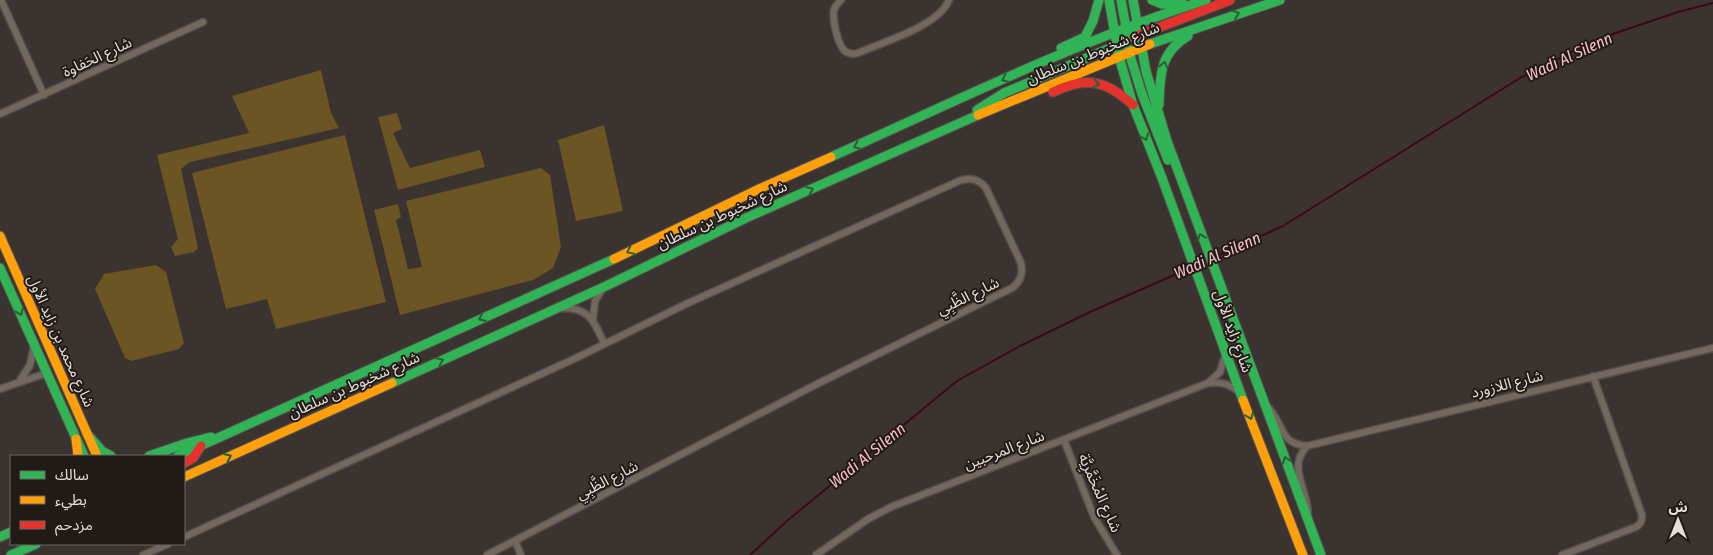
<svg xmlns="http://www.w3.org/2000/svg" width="1713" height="555" font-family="'Fira Sans Condensed','Noto Sans Arabic',sans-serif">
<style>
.green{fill:#6a5523}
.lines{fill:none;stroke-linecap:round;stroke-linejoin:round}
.stream{stroke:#3f0817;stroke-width:2}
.street-casing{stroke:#554f4c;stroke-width:9}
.fast-casing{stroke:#554f4c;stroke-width:11}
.slow-casing{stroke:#554f4c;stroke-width:11}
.jam-casing{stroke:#554f4c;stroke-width:11}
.street{stroke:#72685e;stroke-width:6}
.fast{stroke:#30b455;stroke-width:9}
.slow{stroke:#ff9f0a;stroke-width:9}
.jam{stroke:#e5322d;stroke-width:9}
.oneway{stroke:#286033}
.labels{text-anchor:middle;stroke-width:4;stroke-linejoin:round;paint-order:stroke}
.street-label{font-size:15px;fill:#e5ddd9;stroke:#211b18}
.water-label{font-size:16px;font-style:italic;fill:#fdc0c7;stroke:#211b18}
</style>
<rect width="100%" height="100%" fill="#3a3330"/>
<path class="green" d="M321,70L331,113L339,128L190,162L181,169L198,248L194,252L175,256L171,247L178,239L157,155L249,133L232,96Z
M397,113L402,129L393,133L410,168L480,150L485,167L398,190L378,117Z
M604,125L623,211L576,221L558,140Z
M345,135L386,302L276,329L267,299L226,309L192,173Z
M541,168L550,175L561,247L553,268L533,280L400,315L374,210L398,204L401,217L396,220L408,269L422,267L406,201Z
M156,265L166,272L184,343L179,349L131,361L125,358L95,289L104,274Z"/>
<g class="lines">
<path class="stream" d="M1212,258L1283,226L1520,78L1598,39L1678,12L1713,3
M1196,265L1206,261
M750,555L787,521L957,381L1020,346L1090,312L1190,268"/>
<defs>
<path id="street" d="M1,0L44,95
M841,0C838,3 835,6 834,10C832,19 838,47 846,52C850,54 854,54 858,53C883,42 939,26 949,0
M0,114L203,22
M561,308C589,307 594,321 604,343
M593,319L595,301L603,288
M19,382L30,365L34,346
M1209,383C1221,381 1230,384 1239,392
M0,389L47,373
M1268,407C1285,425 1278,443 1307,446L1713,348
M1064,440L1094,517L1117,555
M1307,446C1287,468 1307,487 1308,513
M184,537L574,359L686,304L959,181C970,177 979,179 986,188L1021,263C1023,274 1021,281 1012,288L819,383L487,555
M515,541L521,555
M143,555L168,544
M816,555L868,519L891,507L1208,383L1220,372L1225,356
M1562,555L1636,527C1641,524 1642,521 1642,515L1593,376"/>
<path id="fast" d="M1109,0L1119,57L1133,105L1162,178L1243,400
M1121,0L1127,33
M1133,0L1146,71L1167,141L1321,555
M1152,0L1162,4H1183
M1150,44L1280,0
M1061,48L1085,37L1093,21L1099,0
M1128,49L1142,94L1168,160
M1159,105C1160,75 1160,52 1188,36
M977,110L1004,93L1122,43L1129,37L1136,24
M831,157C954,102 1077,41 1206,0
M0,268L84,456
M392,383L606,286L746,218L978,115
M87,434L102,451L111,456
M149,456L187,443L211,437
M178,456L614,259
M0,537L11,532
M11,555L36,544"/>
<path id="slow" d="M978,115L1150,44
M0,236L97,456
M614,259L761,188L831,157
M1243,400L1303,555
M76,439L78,456
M184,477L392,383"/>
<path id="jam" d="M1134,37L1230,0
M1053,92C1086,76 1106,80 1133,105
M184,463L193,458L201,446"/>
</defs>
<use href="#street" class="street-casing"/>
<use href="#fast" class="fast-casing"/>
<use href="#slow" class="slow-casing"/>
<use href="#jam" class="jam-casing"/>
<use href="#street" class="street"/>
<use href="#fast" class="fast"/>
<use href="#slow" class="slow"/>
<use href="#jam" class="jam"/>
</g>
<defs><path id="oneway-chevron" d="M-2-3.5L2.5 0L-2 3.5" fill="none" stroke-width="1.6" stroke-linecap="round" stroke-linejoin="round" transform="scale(1.25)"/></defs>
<g class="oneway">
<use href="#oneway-chevron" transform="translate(1236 14) rotate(-19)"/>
<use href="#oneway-chevron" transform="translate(1164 65) rotate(-76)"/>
<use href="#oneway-chevron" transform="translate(1005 79) rotate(156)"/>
<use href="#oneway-chevron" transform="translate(1096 84) rotate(13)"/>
<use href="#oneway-chevron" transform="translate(1145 137) rotate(68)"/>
<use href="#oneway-chevron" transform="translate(857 146) rotate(156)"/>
<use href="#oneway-chevron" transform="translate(810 190) rotate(-24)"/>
<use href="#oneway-chevron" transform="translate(1201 237) rotate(-111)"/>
<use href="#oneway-chevron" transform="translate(630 251) rotate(154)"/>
<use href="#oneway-chevron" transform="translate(20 312) rotate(66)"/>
<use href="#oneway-chevron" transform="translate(482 318) rotate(156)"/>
<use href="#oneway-chevron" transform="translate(440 361) rotate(-24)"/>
<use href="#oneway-chevron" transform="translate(1250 416) rotate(69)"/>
<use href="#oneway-chevron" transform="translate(228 457) rotate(-24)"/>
<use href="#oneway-chevron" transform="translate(1286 460) rotate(-110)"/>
</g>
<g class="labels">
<g class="street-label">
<text transform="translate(1093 53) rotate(-22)" y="5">شارع شخبوط بن سلطان</text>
<text transform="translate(97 57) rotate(-25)" y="5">شارع الحَفاوة</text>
<text transform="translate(722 215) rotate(-25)" y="5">شارع شخبوط بن سلطان</text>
<text transform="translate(968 296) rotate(-26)" y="5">شارع الظَّبِي</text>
<text transform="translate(1233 331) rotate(70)" y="5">شارع زايد الأول</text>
<text transform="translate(61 341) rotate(66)" y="5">شارع محمد بن زايد الأول</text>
<text transform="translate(1507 384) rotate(-14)" y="5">شارع اللازورد</text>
<text transform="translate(354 385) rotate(-24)" y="5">شارع شخبوط بن سلطان</text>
<text transform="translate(1004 450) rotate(-21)" y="5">شارع المرحبين</text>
<text transform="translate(607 480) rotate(-27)" y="5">شارع الظَّبِي</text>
<text transform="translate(1100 493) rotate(66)" y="5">شارع المْخَمَّرِيَّة</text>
</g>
<g class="water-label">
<text transform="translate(1569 56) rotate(-25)" y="6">Wadi Al Silenn</text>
<text transform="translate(1217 255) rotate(-24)" y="6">Wadi Al Silenn</text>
<text transform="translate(867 455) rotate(-39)" y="6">Wadi Al Silenn</text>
</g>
</g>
<rect x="10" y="455" width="175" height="90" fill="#211b18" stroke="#6f6965"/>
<rect x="20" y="471" width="25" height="8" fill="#30b455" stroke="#6f6965"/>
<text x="55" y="480" font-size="15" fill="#e5ddd9">سالك</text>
<rect x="20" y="496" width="25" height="8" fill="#ff9f0a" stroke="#6f6965"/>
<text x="55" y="505" font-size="15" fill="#e5ddd9">بطيء</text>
<rect x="20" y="521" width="25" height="8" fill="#e5322d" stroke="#6f6965"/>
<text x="55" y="530" font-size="15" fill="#e5ddd9">مزدحم</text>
<g transform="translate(1678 520)" stroke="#211b18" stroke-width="4" paint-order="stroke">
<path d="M0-4L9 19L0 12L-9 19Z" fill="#e5ddd9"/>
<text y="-8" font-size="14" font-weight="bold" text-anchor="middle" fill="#e5ddd9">ش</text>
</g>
</svg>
